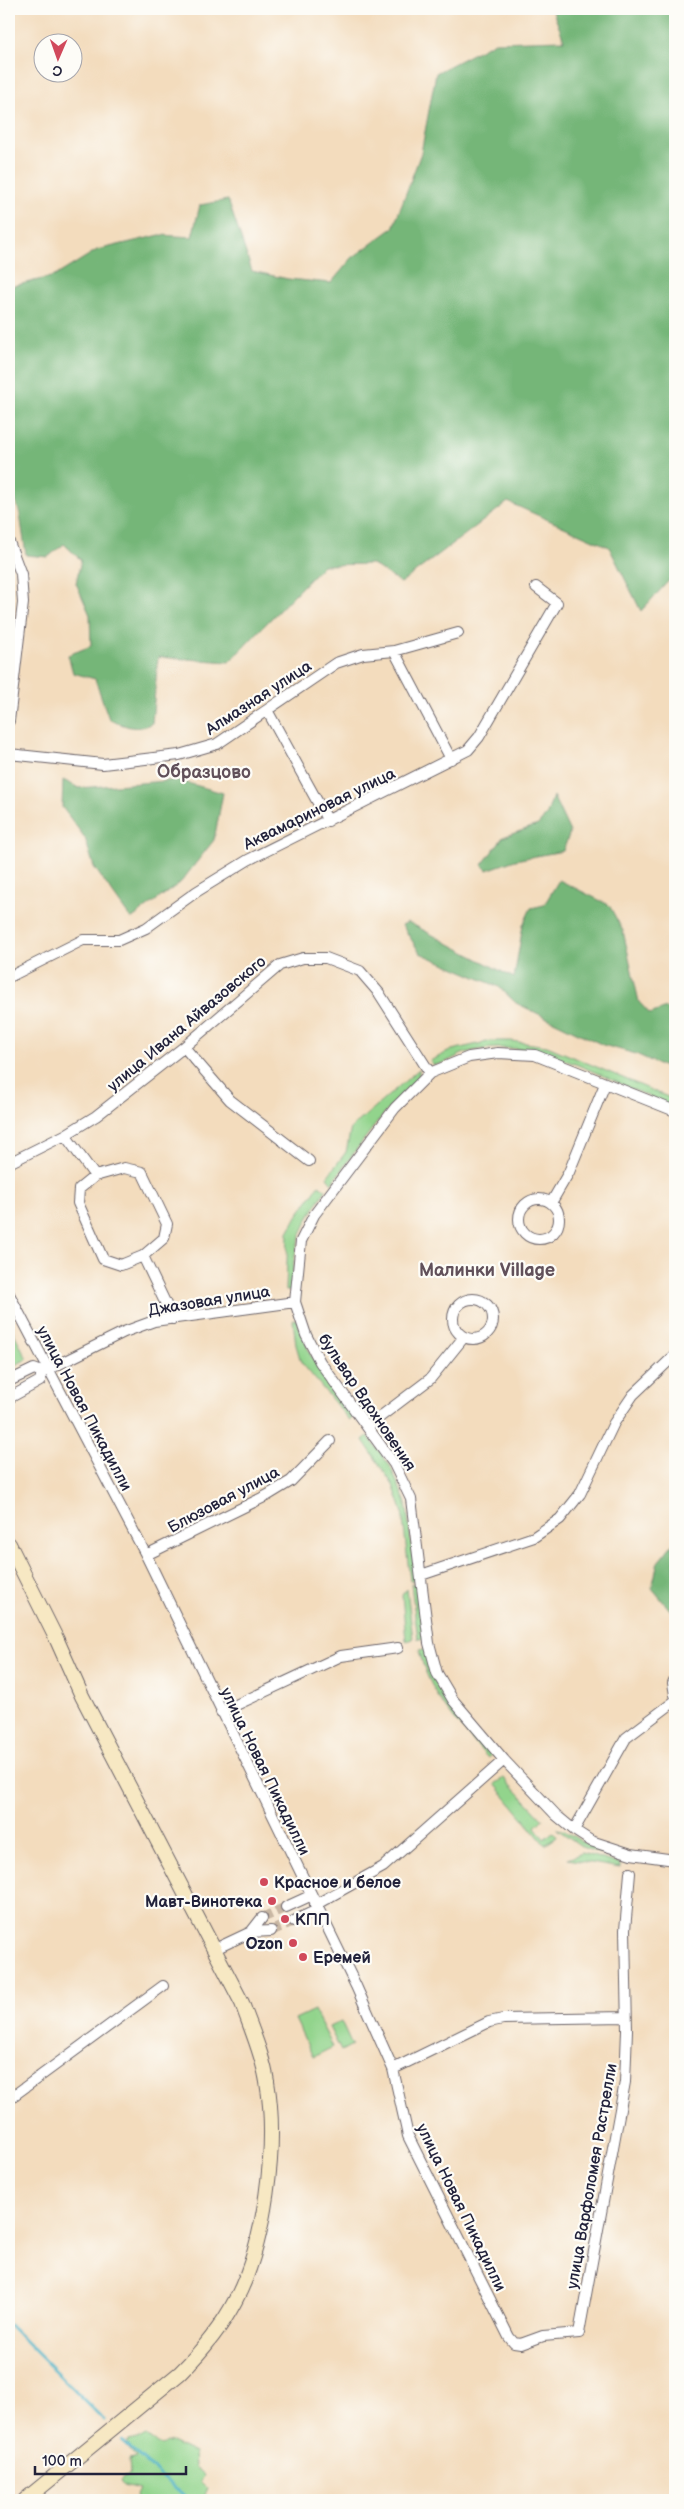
<svg xmlns="http://www.w3.org/2000/svg" width="684" height="2509" font-family="'Balsamiq Sans',sans-serif">
<style>
.green{fill:#92d48c;stroke:#5a7b64}
.forest{fill:#75b678;stroke:#4c6c5a}
.lines{fill:none;stroke-linecap:round;stroke-linejoin:round}
.stream{stroke:#47b0c5;stroke-width:3}
.street-tunnel{stroke:#c9b7a3;stroke-width:10;stroke-dasharray:10 5;stroke-linecap:butt}
.street-casing{stroke:#6b6368;stroke-width:12}
.secondary-casing{stroke:#6b6368;stroke-width:16}
.street{stroke:#fff;stroke-width:10}
.secondary{stroke:#f7e8c3;stroke-width:14}
.poi-dot{fill:#d1495b;stroke:#fdfcf7;stroke-width:2}
.labels{text-anchor:middle;stroke-width:4.5;stroke-linejoin:round;paint-order:stroke}
.street-label{font-size:16px;fill:#22223b;stroke:#fdfcf7}
.poi-label{font-size:16px;font-weight:bold;fill:#22223b;stroke:#fdfcf7;text-anchor:start}
.neighbourhood-label{font-size:18px;font-weight:bold;fill:#61505a;stroke:#fdfcf7}
</style>
<rect width="100%" height="100%" fill="#fdfcf7"/>
<filter id="ink" filterUnits="userSpaceOnUse"><feTurbulence type="fractalNoise" baseFrequency=".02" numOctaves="2"/><feDisplacementMap in="SourceGraphic" scale="10" xChannelSelector="R" yChannelSelector="G"/><feConvolveMatrix kernelMatrix="1 2 1 2 8 2 1 2 1" color-interpolation-filters="sRGB"/></filter>
<filter id="wash" filterUnits="userSpaceOnUse"><feTurbulence type="fractalNoise" baseFrequency=".0096" numOctaves="4" result="noise"/><feDisplacementMap in="SourceGraphic" scale="20" xChannelSelector="R" yChannelSelector="G"/><feGaussianBlur stdDeviation="1.12" result="paint"/><feColorMatrix in="noise" values="0 0 0 0 0 0 0 0 0 0 0 0 0 0 0 0 0 1.4 0 .05"/><feComposite in="paint" operator="in"/></filter>
<g filter="url(#wash)">
<rect width="100%" height="100%" fill="#f3dcbd"/>
<path class="green" d="M491,1041H511L547,1046L675,1100V1107C618,1087 561,1047 499,1048C488,1048 475,1050 465,1053C454,1057 444,1065 433,1065L430,1061L452,1050Z
M419,1069V1078C385,1108 359,1146 332,1183L327,1177L346,1152L351,1128Z
M319,1185L326,1190C302,1225 292,1247 292,1290H286L288,1233L297,1216Z
M296,1319L311,1356L354,1417L349,1420L301,1362L296,1345L293,1320Z
M9,1323L27,1359L9,1368Z
M368,1436L390,1466L406,1503L416,1580L410,1581L402,1510L393,1485L363,1440Z
M411,1584H417L424,1639H418Z
M407,1589L413,1639L406,1641L402,1595Z
M425,1649C436,1690 462,1718 489,1750L491,1755L488,1758C458,1724 429,1695 419,1650Z
M504,1778L543,1819L535,1827L544,1839L553,1832L557,1837L545,1845L495,1784Z
M557,1829L563,1830L586,1844L626,1857L625,1862L584,1848Z
M582,1853L620,1864V1868L568,1859Z
M314,2010L333,2047L313,2057L295,2019Z
M341,2021L352,2045L341,2051L329,2027Z
M147,2436L160,2445L171,2442L194,2453L195,2467L205,2475L200,2482L207,2489L202,2500H138L136,2495L139,2490L124,2486L121,2481L130,2473L129,2459L136,2457L128,2448V2441Z"/>
<path class="forest" d="M552,9H675V574L641,611L609,547L508,502L401,583L372,564L323,565L229,662L158,657L152,723C135,732 126,726 109,719L95,679L73,673L68,655L91,646L90,615L76,583L81,560L64,544L48,557L26,555L20,514L9,483V287L55,276L97,250L160,235L192,237L200,205L228,200L252,271L288,279L331,283L352,258L393,228L421,153L436,73L495,42L564,40Z
M63,780L79,788L177,780L223,793L214,840L181,882L131,919L94,867L85,838L62,807Z
M553,796L570,832L563,851L515,860L487,870L482,865L503,837L538,825L547,814Z
M559,880L609,905L623,931L639,1002L650,1014L666,1008L675,1015V1072L636,1054L603,1045L516,1003L499,987L420,953L402,925L408,922L514,978L523,925L531,908L544,905Z
M675,1541V1616L652,1588L658,1562Z"/>
<g class="lines">
<path class="stream" d="M9,2325L104,2420
M122,2441L188,2500"/>
</g>
</g>
<g filter="url(#ink)">
<g class="lines">
<path class="street-tunnel" d="M262,1918L286,1907
M271,1931L294,1921"/>
<defs>
<path id="street" d="M9,542L21,574L23,603L9,721
M394,651L451,759
M268,712L328,821
M9,754L103,764L179,755L217,744L336,663L363,654L394,651L458,633
M9,977L83,940H119L146,928L196,892L248,860L468,750L479,737L557,603L536,587
M184,1047L230,1100L309,1161
M675,1111L535,1055L498,1053L469,1057L430,1073L395,1108L314,1215L301,1241L295,1302L306,1335L320,1362L394,1464L411,1499L429,1643L437,1673L453,1700L504,1760L556,1815L574,1830L591,1841L631,1854L675,1860
M65,1135L95,1176L79,1189L78,1203L103,1259L121,1265L143,1256L173,1319
M9,1163L65,1135L96,1116L184,1047L280,965L303,958H326L360,971L379,993L430,1073
M95,1176L124,1168L142,1172L167,1224L164,1238L143,1256
M519 1219a20 20 0 1 1 40 0a20 20 0 1 1-40 0Z
M551,1203L569,1172L605,1084
M9,1294L146,1555L356,1986L393,2069L408,2136L509,2337L514,2343L521,2344L543,2336L579,2333L625,2082L627,2030L625,1930L630,1873
M453 1319a20 20 0 1 1 40 0a20 20 0 1 1-40 0Z
M43,1372L124,1332L154,1321L295,1302
M9,1381L34,1369L42,1372L40,1381L9,1398
M368,1426L430,1379L464,1337
M146,1555L268,1495L291,1481L330,1441
M421,1575L534,1537L560,1519L580,1494L614,1423L633,1395L675,1355
M675,1678L673,1683L675,1695
M221,1712L341,1656L398,1648
M574,1830L626,1738L675,1701
M315,1905L383,1867L504,1760
M286,1907L310,1896
M262,1918L251,1932L271,1931
M294,1921L317,1910
M215,1949L251,1932
M393,2069L489,2022L503,2019L626,2017
M9,2099L163,1986"/>
<path id="secondary" d="M9,1544L57,1640L82,1696L242,2003C251,2029 263,2055 267,2082C278,2145 265,2245 235,2301C221,2328 202,2351 180,2373L25,2500"/>
</defs>
<use href="#street" class="street-casing"/>
<use href="#secondary" class="secondary-casing"/>
<use href="#street" class="street"/>
<use href="#secondary" class="secondary"/>
</g>
</g>
<g class="poi-dot">
<circle cx="264" cy="1882" r="5"/>
<circle cx="272" cy="1901" r="5"/>
<circle cx="285" cy="1919" r="5"/>
<circle cx="293" cy="1943" r="5"/>
<circle cx="303" cy="1957" r="5"/>
</g>
<g class="labels">
<g class="street-label">
<text transform="translate(258 697) rotate(-33)" y="6">Алмазная улица</text>
<text transform="translate(319 808) rotate(-26)" y="6">Аквамариновая улица</text>
<text transform="translate(186 1023) rotate(-40)" y="6">улица Ивана Айвазовского</text>
<text transform="translate(209 1300) rotate(-9)" y="6">Джазовая улица</text>
<text transform="translate(368 1402) rotate(56)" y="6">бульвар Вдохновения</text>
<text transform="translate(85 1408) rotate(62)" y="6">улица Новая Пикадилли</text>
<text transform="translate(223 1499) rotate(-28)" y="6">Блюзовая улица</text>
<text transform="translate(266 1771) rotate(64)" y="6">улица Новая Пикадилли</text>
<text transform="translate(591 2176) rotate(-80)" y="6">улица Варфоломея Растрелли</text>
<text transform="translate(462 2207) rotate(64)" y="6">улица Новая Пикадилли</text>
</g>
<g class="poi-label">
<text x="274" y="1888">Красное и белое</text>
<text x="262" y="1907" text-anchor="end">Мавт-Винотека</text>
<text x="295" y="1925">КПП</text>
<text x="283" y="1949" text-anchor="end">Ozon</text>
<text x="313" y="1963">Еремей</text>
</g>
<g class="neighbourhood-label">
<text x="204" y="778">Образцово</text>
<text x="487" y="1276">Малинки Village</text>
</g>
</g>
<rect width="684" height="2509" fill="none" stroke="#fdfcf7" stroke-width="30"/>
<g transform="translate(58 58) rotate(182)"><circle r="24" fill="#fdfcf7" stroke="#a5a5ac"/>
<path d="M0-4L9 19L0 12L-9 19Z" fill="#d1495b"/>
<text y="-8" font-size="14" font-weight="bold" text-anchor="middle" fill="#22223b">С</text>
</g>
<path d="M35 2466v8h151v-8" fill="none" stroke="#22223b" stroke-width="2.5"/>
<text x="42" y="2466" font-size="15" fill="#22223b" stroke="#fdfcf7" stroke-width="4" paint-order="stroke">100 m</text>
</svg>
